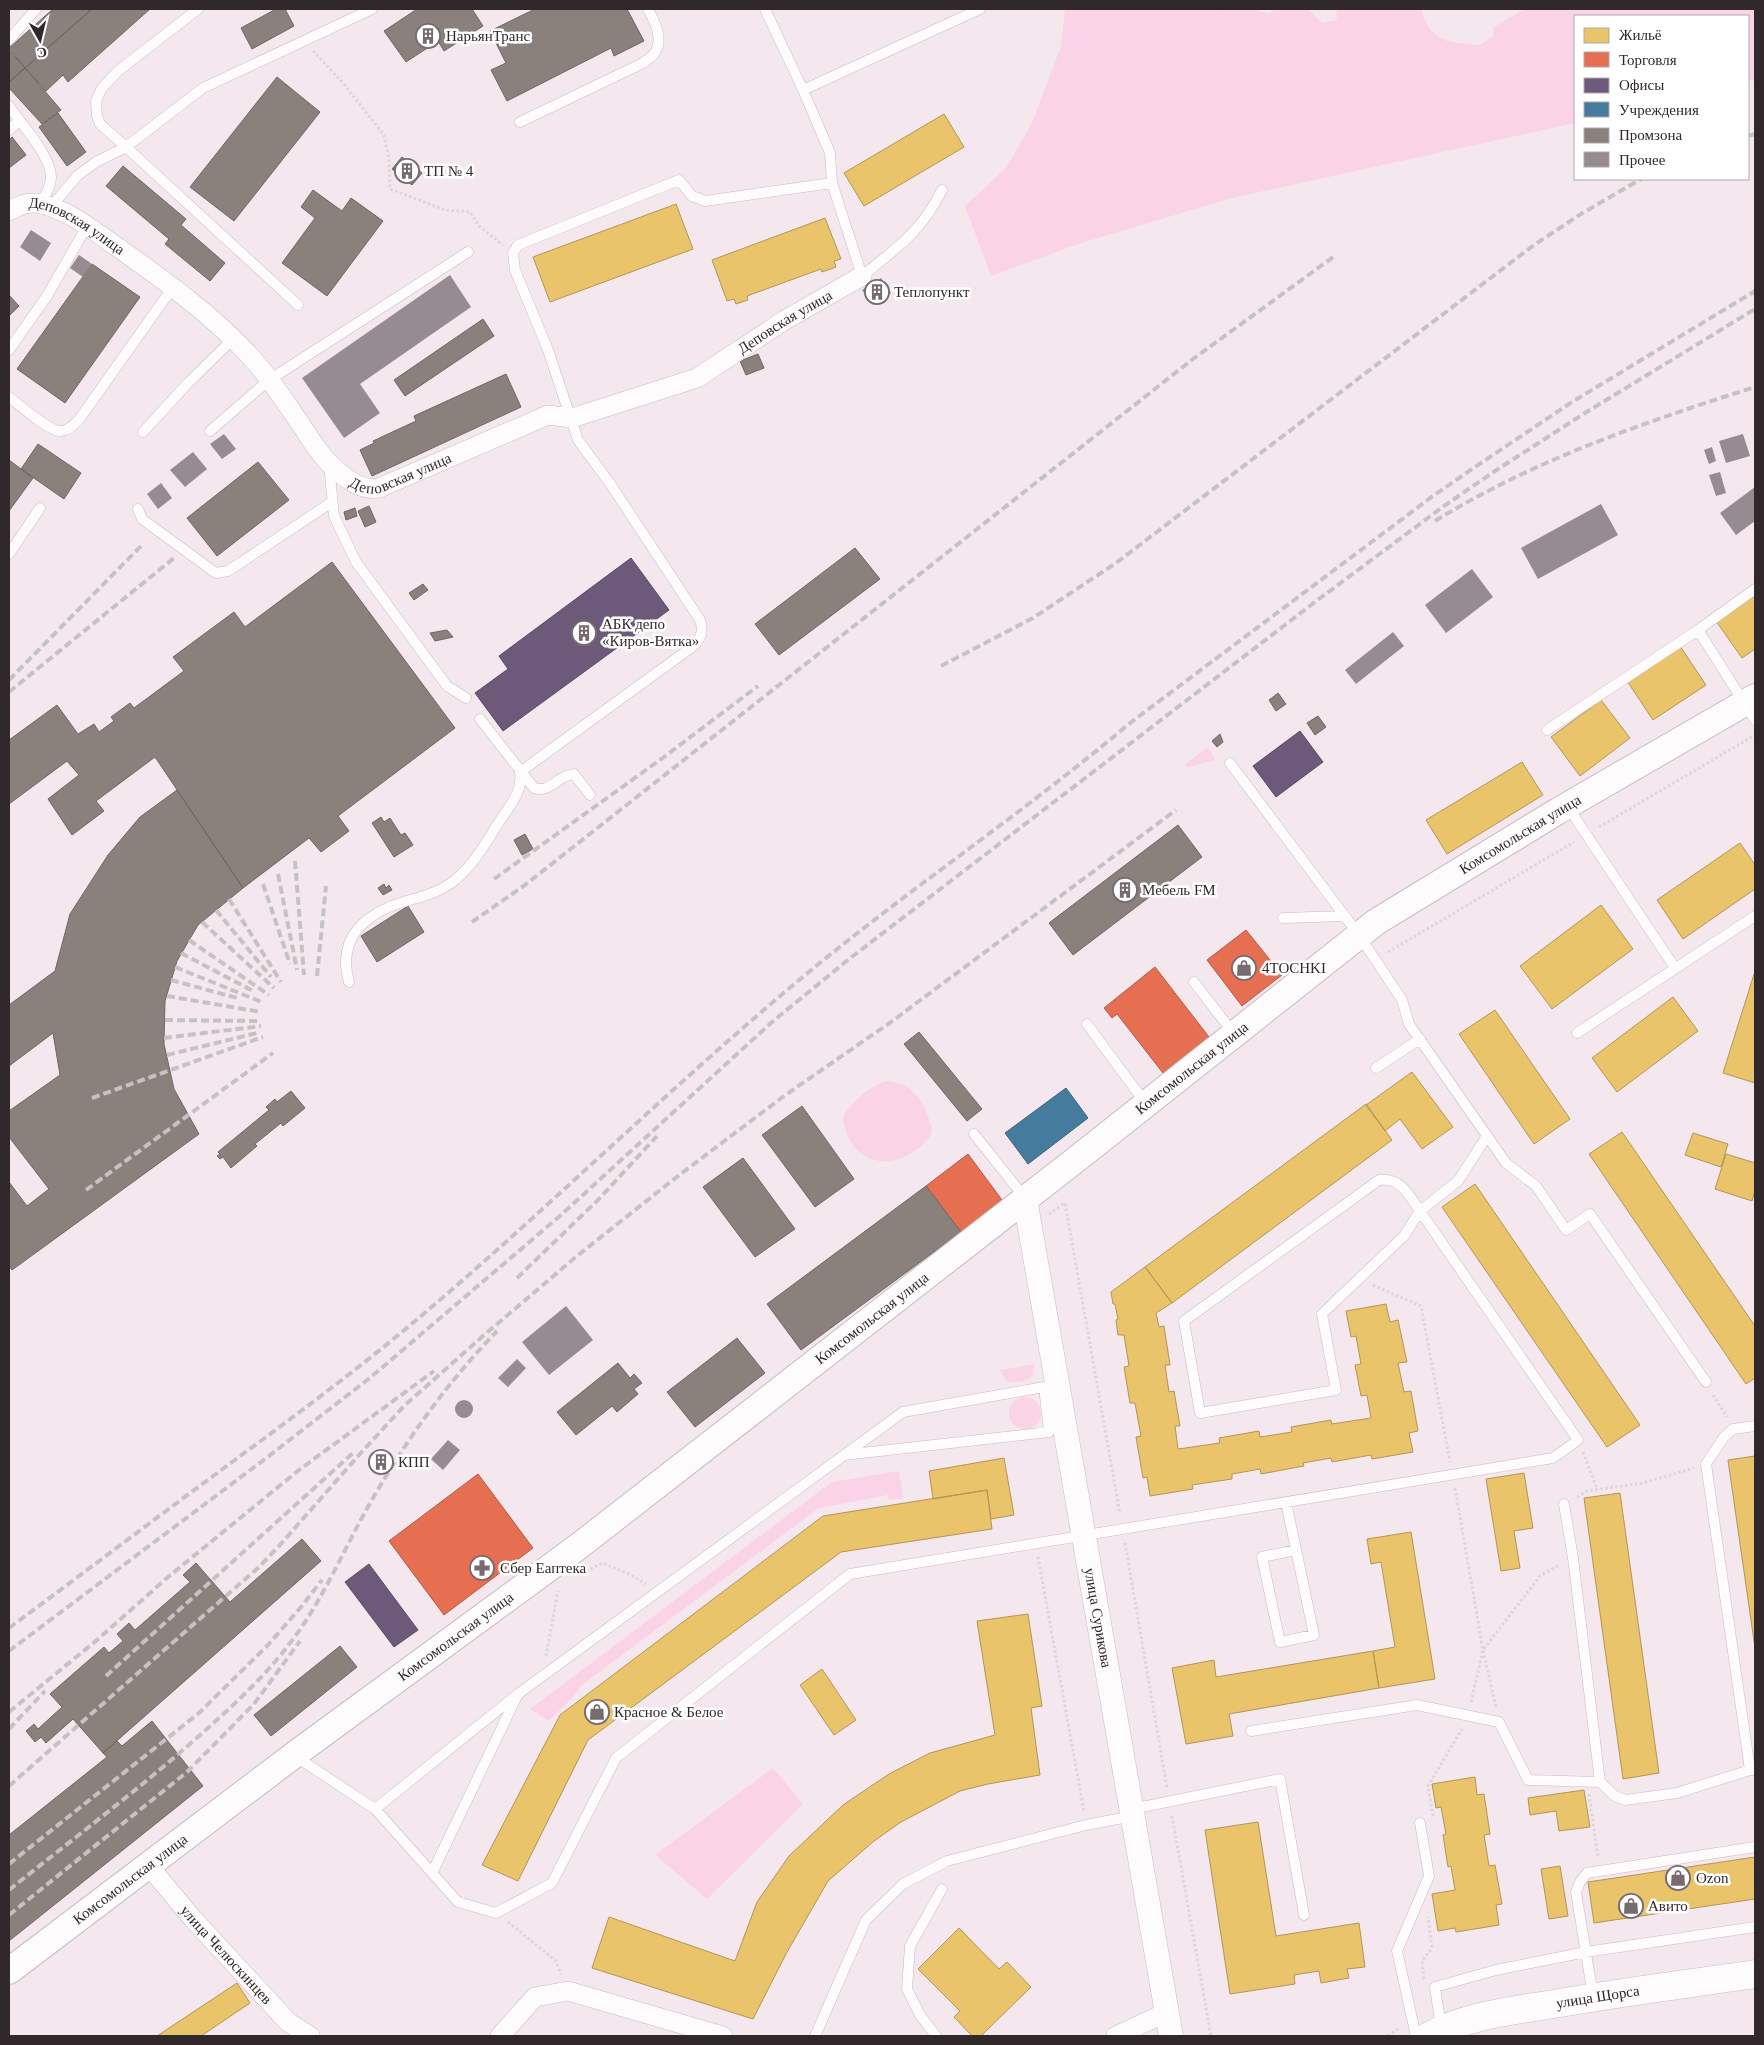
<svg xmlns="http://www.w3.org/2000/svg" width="1764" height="2045" font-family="Georgia,serif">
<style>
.green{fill:#fad4e6}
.homes{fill:#e9c46a;stroke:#b29557}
.shops{fill:#e76f51;stroke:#b05a46}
.offices{fill:#6d597a;stroke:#5b4a63}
.public{fill:#457b9d;stroke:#3f627b}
.industry{fill:#8a817c;stroke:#6f6664}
.building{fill:#958b90}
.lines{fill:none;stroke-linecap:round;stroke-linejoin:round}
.service-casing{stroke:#c6bcc1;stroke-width:11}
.minor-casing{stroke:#c6bcc1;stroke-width:20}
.tertiary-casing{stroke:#c6bcc1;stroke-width:25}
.secondary-casing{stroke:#c6bcc1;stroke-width:28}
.primary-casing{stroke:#c6bcc1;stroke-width:29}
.path{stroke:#dbd7d9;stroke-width:3;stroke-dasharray:2.5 2.5;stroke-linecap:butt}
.service{stroke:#fefbfc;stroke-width:10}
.minor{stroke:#fefbfc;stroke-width:19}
.tertiary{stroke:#fefbfc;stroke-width:24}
.secondary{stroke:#fefbfc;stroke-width:26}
.primary{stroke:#fefbfc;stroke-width:28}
.rail{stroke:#c5c2c4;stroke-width:4;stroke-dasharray:8 4;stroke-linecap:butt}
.labels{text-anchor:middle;stroke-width:5;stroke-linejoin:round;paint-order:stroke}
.poi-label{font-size:15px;fill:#31282c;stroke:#fff;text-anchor:start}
.street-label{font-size:15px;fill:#31282c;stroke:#fff}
</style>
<rect width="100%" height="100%" fill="#f5e7ee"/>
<path class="green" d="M1065,9H1218L1220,11L1222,9H1254L1268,14L1276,9H1308L1322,23L1337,20L1336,9H1421C1431,44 1448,42 1480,45L1493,36L1494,27L1525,9H1755V80L1748,81V16H1575V123L1232,198L1078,244L991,276L965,206L1006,168L1032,123L1061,46Z
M1205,749H1209L1215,760L1188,767L1184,765Z
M886,1081C913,1081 928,1107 932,1131C929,1140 924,1144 917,1149C885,1174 847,1159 843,1117C852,1101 868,1087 886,1081Z
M1034,1364L1033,1375C1025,1382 1017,1383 1007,1381L1000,1370Z
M1009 1413a16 16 0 1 1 32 0a16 16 0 1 1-32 0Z
M899,1471L903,1498L889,1500L888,1495L819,1508L582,1685L571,1699L549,1721L530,1709L832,1482Z
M773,1768L803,1804L707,1899L655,1855Z"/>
<path class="homes" d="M944,114L964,147L864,206L844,173Z
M676,204L693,249L550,302L533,257Z
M825,218L841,259L834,261L836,267L822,272L821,269L747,296L748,300L736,304L734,299L727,301L712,260Z
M1755,594V649L1742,658L1716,621Z
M1680,646L1706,685L1653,720L1627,681Z
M1601,700L1630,738L1580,776L1551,737Z
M1522,762L1543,795L1447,854L1426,820Z
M1740,843L1755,865V889L1683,939L1657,900Z
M1601,905L1633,949L1552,1009L1520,966Z
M1755,971V1083L1723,1073Z
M1673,997L1698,1031L1617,1092L1592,1058Z
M1495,1010L1570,1119L1534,1144L1459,1034Z
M1412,1072L1453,1127L1422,1149L1400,1119L1385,1131L1366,1105Z
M1366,1104L1392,1140L1172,1303L1145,1267Z
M1622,1132L1755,1326V1378L1746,1384L1589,1154Z
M1693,1133L1728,1144L1721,1167L1685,1155Z
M1726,1154L1755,1163V1190L1752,1201L1715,1189Z
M1475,1184L1640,1425L1607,1447L1442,1207Z
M1145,1267L1172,1303L1156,1313L1159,1327L1164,1326L1170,1365H1165L1169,1392L1174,1391L1180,1426H1175L1178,1449L1220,1443L1219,1438L1259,1431L1260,1437L1292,1432L1291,1427L1331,1420L1332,1424L1371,1418L1367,1395L1361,1396L1355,1365L1361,1364L1356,1336L1351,1337L1346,1311L1386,1304L1390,1322L1398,1320L1407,1362L1398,1363L1404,1392L1411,1391L1418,1431L1409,1433L1413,1452L1372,1459L1371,1455L1332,1462L1331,1458L1303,1463L1304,1466L1261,1474L1260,1469L1232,1474V1479L1192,1485L1193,1489L1150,1496L1147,1477L1143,1478L1136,1437L1141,1436L1135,1403H1130L1124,1367L1129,1366L1124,1335H1118L1116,1320L1118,1319L1115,1304H1113L1111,1292Z
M1755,1456V1648L1728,1460Z
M1004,1458L1014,1515L991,1519L987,1490L933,1499L929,1471Z
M1524,1473L1533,1528L1514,1531L1520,1568L1501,1571L1486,1479Z
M987,1490L992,1529L841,1552L588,1740L518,1881L482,1865L560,1715L823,1516Z
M1620,1493L1659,1773L1623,1779L1584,1498Z
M1411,1532L1435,1679L1379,1688L1373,1651L1395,1647L1381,1562L1371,1564L1367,1539Z
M1028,1614L1042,1706L1031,1708L1040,1775L988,1784L960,1791L901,1822L874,1841L828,1881L787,1952L753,2019L592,1968L609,1917L735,1961L757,1902L789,1856L843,1805L889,1774L930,1753L995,1735L977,1621Z
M1373,1651L1379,1688L1229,1714L1233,1736L1186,1744L1172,1668L1214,1660L1216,1677Z
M822,1669L856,1720L834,1735L800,1685Z
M1475,1777L1477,1795L1484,1794L1490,1834L1484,1835L1489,1866L1495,1865L1502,1904L1496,1905L1499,1925L1456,1932L1455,1928L1438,1931L1432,1894L1455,1890L1451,1866L1448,1867L1443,1835L1446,1834L1441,1807L1436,1808L1432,1784Z
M1584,1790L1590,1827L1559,1831L1556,1811L1530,1815L1528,1798Z
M1258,1822L1276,1936L1359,1923L1365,1967L1347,1969L1349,1978L1321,1983L1319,1971L1294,1975L1295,1984L1230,1994L1205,1830Z
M1755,1857V1899L1594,1923L1588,1882Z
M1560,1866L1568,1916L1549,1919L1541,1869Z
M959,1928L999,1969L1007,1962L1031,1987L981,2036H972L954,2017L960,2011L918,1969Z
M237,1983L250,2003L201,2036H157Z"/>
<path class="shops" d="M1246,930L1282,975L1242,1006L1207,960Z
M1155,967L1209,1037L1163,1073L1117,1014L1112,1018L1104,1008Z
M968,1154L1002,1200L961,1232L926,1186Z
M478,1474L533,1548L444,1615L389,1541Z"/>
<path class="offices" d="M631,558L669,610L503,731L475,693L508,669L499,656Z
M1300,731L1323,762L1276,797L1253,766Z
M369,1564L418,1630L394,1647L345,1582Z"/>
<path class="public" d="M1066,1088L1088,1118L1028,1164L1005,1133Z"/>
<path class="industry" d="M53,9H92L25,68L9,48Z
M92,9H150L68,82L63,75L46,91L25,68Z
M276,9H285L294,26L252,49L241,28Z
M417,9H472L483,26L444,51L438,41L406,62L384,31Z
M535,9H627L644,41L614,56L611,48L507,101L491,70L506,63L490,31Z
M9,50L25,68L9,82Z
M25,68L61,110L42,124L9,88V82Z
M277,77L320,112L234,221L190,187Z
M58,113L86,152L67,166L39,127Z
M12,137L26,155L9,168V140Z
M402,157L422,173L412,185L392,169Z
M123,166L186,219L181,225L225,263L210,281L165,244L169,239L106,186Z
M313,190L342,211L351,198L383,221L327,296L282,263L315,218L301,207Z
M92,264L140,297L65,403L17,369Z
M9,295L19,306L9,316Z
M483,319L494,336L405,396L394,380Z
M758,354L764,368L746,375L740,361Z
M506,374L521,407L372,476L360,450L374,443L373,441L416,421L414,416Z
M38,444L81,473L64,499L21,469Z
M9,460L33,478L9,511Z
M258,462L289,500L217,556L187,518Z
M369,506L376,522L365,527L358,511Z
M355,508L357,516L346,520L344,512Z
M855,548L880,579L779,655L755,624Z
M332,562L455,728L338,816L349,831L321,852L309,838L243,888L155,757L96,801L104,811L72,835L48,799L79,775L67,761L9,804V740L57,705L78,734L94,724L99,732L114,721L111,717L130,703L134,708L184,671L173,657L234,612L245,627Z
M423,584L428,590L414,600L409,593Z
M447,630L453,637L435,641L430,633Z
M1278,693L1286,704L1276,711L1269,700Z
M1318,716L1326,727L1315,735L1307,723Z
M1220,734L1223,742L1217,747L1212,741Z
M177,790L243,888L198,925L177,961L165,1001L164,1044L174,1089L199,1134L12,1270L9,1266V1182L27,1206L49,1189L9,1137V1111L60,1075L53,1033L9,1066V1005L55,971L70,914L108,855L140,817Z
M381,817L384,822L390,818L401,835L405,833L413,845L394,857L372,823Z
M1178,825L1202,857L1073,955L1049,923Z
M525,834L533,849L522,855L514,840Z
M384,884L386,888L389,885L392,890L383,895L378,888Z
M408,906L424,932L377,962L361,936Z
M919,1032L982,1109L967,1121L904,1044Z
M291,1091L305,1108L283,1126L281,1123L255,1144L257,1146L231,1168L223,1157L220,1159L217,1156L220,1154L218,1152L269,1110L266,1107L275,1099L277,1102Z
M802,1106L854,1179L815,1207L762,1135Z
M743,1158L795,1229L755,1257L703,1187Z
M926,1186L961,1232L801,1350L767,1304Z
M737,1338L765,1373L695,1427L667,1392Z
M618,1363L630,1378L634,1374L642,1383L634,1389L638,1394L617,1412L612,1406L576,1435L557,1412Z
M380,1451L388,1458L382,1466L373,1458Z
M302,1539L321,1561L103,1753L73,1719L46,1743L41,1737L35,1742L26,1731L34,1724L38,1729L62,1707L50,1694L104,1647L109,1653L123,1641L117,1634L129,1623L135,1630L190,1582L183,1575L196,1563L230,1602Z
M340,1646L357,1667L271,1736L254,1715Z
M152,1721L203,1786L9,1941V1835L107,1757L103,1753L117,1741L122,1746Z"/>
<path class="building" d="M31,230L51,243L40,261L20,247Z
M79,255L92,264L83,277L70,268Z
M450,275L471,307L360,384L380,413L344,438L302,378Z
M881,278L891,293L873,305L862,290Z
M224,434L236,449L222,459L210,444Z
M1743,434L1750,456L1726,463L1719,441Z
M1712,447L1716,461L1709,464L1704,450Z
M193,452L207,469L185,487L170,470Z
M1720,472L1726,493L1716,496L1709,475Z
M161,483L172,498L158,509L147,494Z
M1755,487V521L1736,535L1720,513Z
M1601,504L1618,535L1538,579L1521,548Z
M1472,569L1493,597L1446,633L1425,605Z
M1393,632L1404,646L1356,684L1345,670Z
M566,1306L593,1340L549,1375L522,1342Z
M517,1359L526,1368L508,1387L498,1378Z
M455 1409a9 9 0 1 1 18 0a9 9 0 1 1-18 0Z
M448,1440L460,1450L443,1470L431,1459Z"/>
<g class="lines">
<defs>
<path id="service" d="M765,9L803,90
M9,40L36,9
M9,106C21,124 52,157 51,178C51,187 45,196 40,203
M520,122L641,64C645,61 651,58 654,54C664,41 655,21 648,9
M9,130L19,121
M832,183L830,153L803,90L980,9
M51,207L77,176L96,162L126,147L100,124L97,116L96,101L102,88L118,71L198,9
M298,305L126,147L203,88L372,9
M9,350L47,296L87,226
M9,397C19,405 50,432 61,431C68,431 73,425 78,421L173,287
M210,431L269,380L468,252
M143,432L188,383L233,339
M329,464L334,516L356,562L447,686L466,698
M138,509L142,519L213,571L217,573L228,571L332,502
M9,554L40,508
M1755,589L1698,630L1755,720
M480,719L534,788C550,794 559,774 574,774L590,795
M1547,730L1698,630
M1230,763L1359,935L1402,1000L1409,1024L1506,1163L1536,1186L1566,1230L1590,1214L1706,1382
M1568,807L1675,968
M1283,918L1345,916
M349,982C339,946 355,922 389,907C411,898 436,896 455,880C475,864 487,840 501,819C511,804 523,791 520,772L692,647C701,638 704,632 700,620L611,485L578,440L548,350L515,270L513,253L518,245L679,180L692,196L705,201L832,183L862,276C898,247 921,232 942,190
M1194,982L1234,1034
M1087,1024L1146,1104
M1577,1033L1755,916
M1376,1068L1420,1039
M974,1134L1025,1198
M1286,1502L1314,1635L1280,1642L1262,1557L1296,1550
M1564,1504L1573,1558L1600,1782L1615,1796L1625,1800L1677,1793L1750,1770H1755
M1251,1731L1417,1705L1499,1722L1528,1780L1600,1782
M295,1756L375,1809L458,1902L496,1913L552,1883L616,1758L850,1574L1553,1458L1578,1440L1420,1211L1404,1236L1322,1314L1336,1390L1200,1413L1184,1321L1379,1180C1401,1177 1409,1195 1420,1211L1458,1181L1487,1136
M1750,1770L1706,1464L1724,1437L1733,1429L1755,1426
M375,1809L518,1694L903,1412L1044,1387L1049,1432L844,1455
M1132,1809L1280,1779L1304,1915
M432,1873L517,1696
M1593,1996L1576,1892L1580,1882L1587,1873L1755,1847
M1441,2028L1435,1987L1496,1970L1586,1952L1755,1927
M815,2036L866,1920L903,1884L947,1861L1086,1825L1133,1816
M936,2036L920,2015L907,1989L910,1946L942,1889
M1416,2036L1397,1951L1429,1876L1420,1823"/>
<g id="minor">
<path id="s1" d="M9,211C20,205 29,201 41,204C71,211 95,232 120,249C165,281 211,314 249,355C267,374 282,397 297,419C307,433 315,449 328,462C341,475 360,492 379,488L548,415L572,418L697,378L785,320L862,276"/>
<path id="s2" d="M148,1865L193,1919L288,2022L310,2036"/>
<path d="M500,2036L535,1997L568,1991L723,2036"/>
<path d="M1116,2036L1167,2012"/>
</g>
<g id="tertiary">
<path id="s3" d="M1025,1199L1171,2036"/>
</g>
<g id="secondary">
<path id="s4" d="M9,1971L294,1755L579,1546L1078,1158L1376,922L1558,811L1755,697"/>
</g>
<g id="primary">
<path id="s5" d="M1429,2036C1468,2015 1511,2011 1554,2004C1621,1992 1688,1984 1755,1974"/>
</g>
</defs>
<use href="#service" class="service-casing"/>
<use href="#minor" class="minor-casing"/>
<use href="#tertiary" class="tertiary-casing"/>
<use href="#secondary" class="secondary-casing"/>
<use href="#primary" class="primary-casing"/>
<path class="path" d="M313,51L343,83L384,135L389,159L390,189L445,210L470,212L479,226L503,245
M1599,827L1755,735
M1388,952L1574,842
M1049,1214L1065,1203L1120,1514
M1373,1285L1421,1306L1450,1462
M1713,1395L1727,1417
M1583,1452L1597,1489
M1455,1488L1483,1650L1496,1707
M1577,1497L1587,1491L1643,1483L1694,1468
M1125,1543L1167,1788
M1038,1557L1084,1811
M586,1571L603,1563L631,1575L646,1584
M546,1656L558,1591
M1471,1702L1483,1650L1540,1576L1559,1565
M1589,1794L1598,1858
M1172,1816L1211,2036
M1433,1816L1428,1786L1462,1729
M508,1922L556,1961L561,1974
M1424,1979L1422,1961L1432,1948L1428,1917
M1388,2036L1399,2028"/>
<use href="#service" class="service"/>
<use href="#minor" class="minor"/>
<use href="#tertiary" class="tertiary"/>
<use href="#secondary" class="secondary"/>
<use href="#primary" class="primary"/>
<path class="rail" d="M1748,136L1755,134
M1435,521C1534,460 1645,422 1755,387
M941,666L1033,618L1116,563L1534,245L1581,214L1641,179
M9,680L142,545
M9,692L174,558
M295,861L304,975
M278,874L297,970
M494,879L664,757L758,686
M263,884L290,964
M229,899L281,982
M216,910L271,977
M202,922L274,988
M472,922L525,885L1193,359L1336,255
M189,940L269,995
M181,953L253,991
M175,967L264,1003
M317,976L326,886
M171,980L237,998
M167,996L261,1012
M165,1020L258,1021
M164,1038L261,1026
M167,1055L257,1033
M92,1098L263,1037
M86,1190L273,1053
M517,1278L598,1200L657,1136
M9,1628C81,1575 152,1521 224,1468C288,1421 353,1373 414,1322C547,1210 670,1087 804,976C910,888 1025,812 1130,723L1433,496L1475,467L1572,402L1755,291
M9,1651L265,1459L371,1377L561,1215L772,1022L849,959L1315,602L1444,506L1495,471L1585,413L1755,309
M106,1676L353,1453
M9,1712L97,1640L168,1577L299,1470L434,1371
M9,1729L45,1691
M9,1786L259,1567L280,1545L359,1455L404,1406L483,1336L577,1256L678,1176L784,1096L891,1022L1176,810
M9,1864L199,1713L268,1645L301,1607L322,1580
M9,1890C73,1839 138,1790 199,1736C234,1705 269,1673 296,1635C323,1598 342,1554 364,1514C401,1447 444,1386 497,1331
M9,1915L187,1772L254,1704L300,1641"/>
</g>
<defs>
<symbol id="building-ring" viewBox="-11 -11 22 22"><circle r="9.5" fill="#fff" stroke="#766b70" stroke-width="1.5"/><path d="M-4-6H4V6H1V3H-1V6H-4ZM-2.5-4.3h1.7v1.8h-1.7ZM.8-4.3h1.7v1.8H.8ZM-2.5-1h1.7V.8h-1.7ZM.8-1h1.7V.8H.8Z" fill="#766b70"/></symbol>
<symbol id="shop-ring" viewBox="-11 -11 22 22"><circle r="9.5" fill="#fff" stroke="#766b70" stroke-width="1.5"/><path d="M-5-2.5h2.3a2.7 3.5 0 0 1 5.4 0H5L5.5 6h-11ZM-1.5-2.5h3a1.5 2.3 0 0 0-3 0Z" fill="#766b70"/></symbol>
<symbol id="pharmacy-ring" viewBox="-11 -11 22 22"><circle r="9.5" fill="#fff" stroke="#766b70" stroke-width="1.5"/><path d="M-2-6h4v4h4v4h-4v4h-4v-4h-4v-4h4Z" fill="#766b70"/></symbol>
</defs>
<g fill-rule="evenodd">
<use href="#building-ring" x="414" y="22" width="28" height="28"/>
<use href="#building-ring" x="393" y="157" width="28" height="28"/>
<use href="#building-ring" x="863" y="278" width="28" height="28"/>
<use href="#building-ring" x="570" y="619" width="28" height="28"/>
<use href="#building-ring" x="1111" y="876" width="28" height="28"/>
<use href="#shop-ring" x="1230" y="954" width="28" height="28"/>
<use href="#building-ring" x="367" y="1448" width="28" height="28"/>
<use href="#pharmacy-ring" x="468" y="1554" width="28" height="28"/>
<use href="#shop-ring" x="583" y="1698" width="28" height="28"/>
<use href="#shop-ring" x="1664" y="1864" width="28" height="28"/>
<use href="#shop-ring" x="1617" y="1892" width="28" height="28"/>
</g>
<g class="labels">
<g class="poi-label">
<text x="446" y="41">НарьянТранс</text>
<text x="424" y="176">ТП № 4</text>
<text x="894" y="297">Теплопункт</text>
<text x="602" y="629">АБК депо<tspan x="602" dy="17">«Киров-Вятка»</tspan></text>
<text x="1142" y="895">Мебель FM</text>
<text x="1262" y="973">4TOCHKI</text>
<text x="398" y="1467">КПП</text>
<text x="500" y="1573">Сбер Еаптека</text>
<text x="614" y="1717">Красное &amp; Белое</text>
<text x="1696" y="1883">Ozon</text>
<text x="1648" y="1911">Авито</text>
</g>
<g class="street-label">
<text dy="5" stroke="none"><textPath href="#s1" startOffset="75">Деповская улица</textPath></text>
<text dy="5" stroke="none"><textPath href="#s1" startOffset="929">Деповская улица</textPath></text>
<text dy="5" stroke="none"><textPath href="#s1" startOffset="509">Деповская улица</textPath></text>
<text dy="5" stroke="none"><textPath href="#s4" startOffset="1892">Комсомольская улица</textPath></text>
<text dy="5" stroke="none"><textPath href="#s4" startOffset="1488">Комсомольская улица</textPath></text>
<text dy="5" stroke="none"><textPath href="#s4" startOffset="1082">Комсомольская улица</textPath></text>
<text dy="5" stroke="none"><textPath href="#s3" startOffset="425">улица Сурикова</textPath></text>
<text dy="5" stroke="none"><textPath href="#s4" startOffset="558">Комсомольская улица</textPath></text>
<text dy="5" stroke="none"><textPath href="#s4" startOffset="152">Комсомольская улица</textPath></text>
<text dy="5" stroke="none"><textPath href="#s2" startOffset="119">улица Челюскинцев</textPath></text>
<text dy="5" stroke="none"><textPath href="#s5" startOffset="174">улица Щорса</textPath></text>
</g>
</g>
<rect width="1764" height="2045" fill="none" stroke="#31282c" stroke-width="20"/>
<rect x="1574" y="15" width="175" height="165" fill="#ffffff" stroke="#ada9ab"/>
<rect x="1584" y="28" width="25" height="15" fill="#e9c46a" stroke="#ada9ab"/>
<text x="1619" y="40" font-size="15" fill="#31282c">Жильё</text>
<rect x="1584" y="52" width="25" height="15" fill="#e76f51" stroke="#ada9ab"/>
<text x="1619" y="65" font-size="15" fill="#31282c">Торговля</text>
<rect x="1584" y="78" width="25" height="15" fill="#6d597a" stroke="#ada9ab"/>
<text x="1619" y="90" font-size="15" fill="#31282c">Офисы</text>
<rect x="1584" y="102" width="25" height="15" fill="#457b9d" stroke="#ada9ab"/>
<text x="1619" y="115" font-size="15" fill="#31282c">Учреждения</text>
<rect x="1584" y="128" width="25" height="15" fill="#8a817c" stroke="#ada9ab"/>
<text x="1619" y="140" font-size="15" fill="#31282c">Промзона</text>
<rect x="1584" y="152" width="25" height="15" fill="#958b90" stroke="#ada9ab"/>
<text x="1619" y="165" font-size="15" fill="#31282c">Прочее</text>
<g transform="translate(40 40) rotate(172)" stroke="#ffffff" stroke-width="4" paint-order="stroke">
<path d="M0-4L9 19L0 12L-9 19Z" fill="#31282c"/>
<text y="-8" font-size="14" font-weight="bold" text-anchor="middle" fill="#31282c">С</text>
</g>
</svg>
